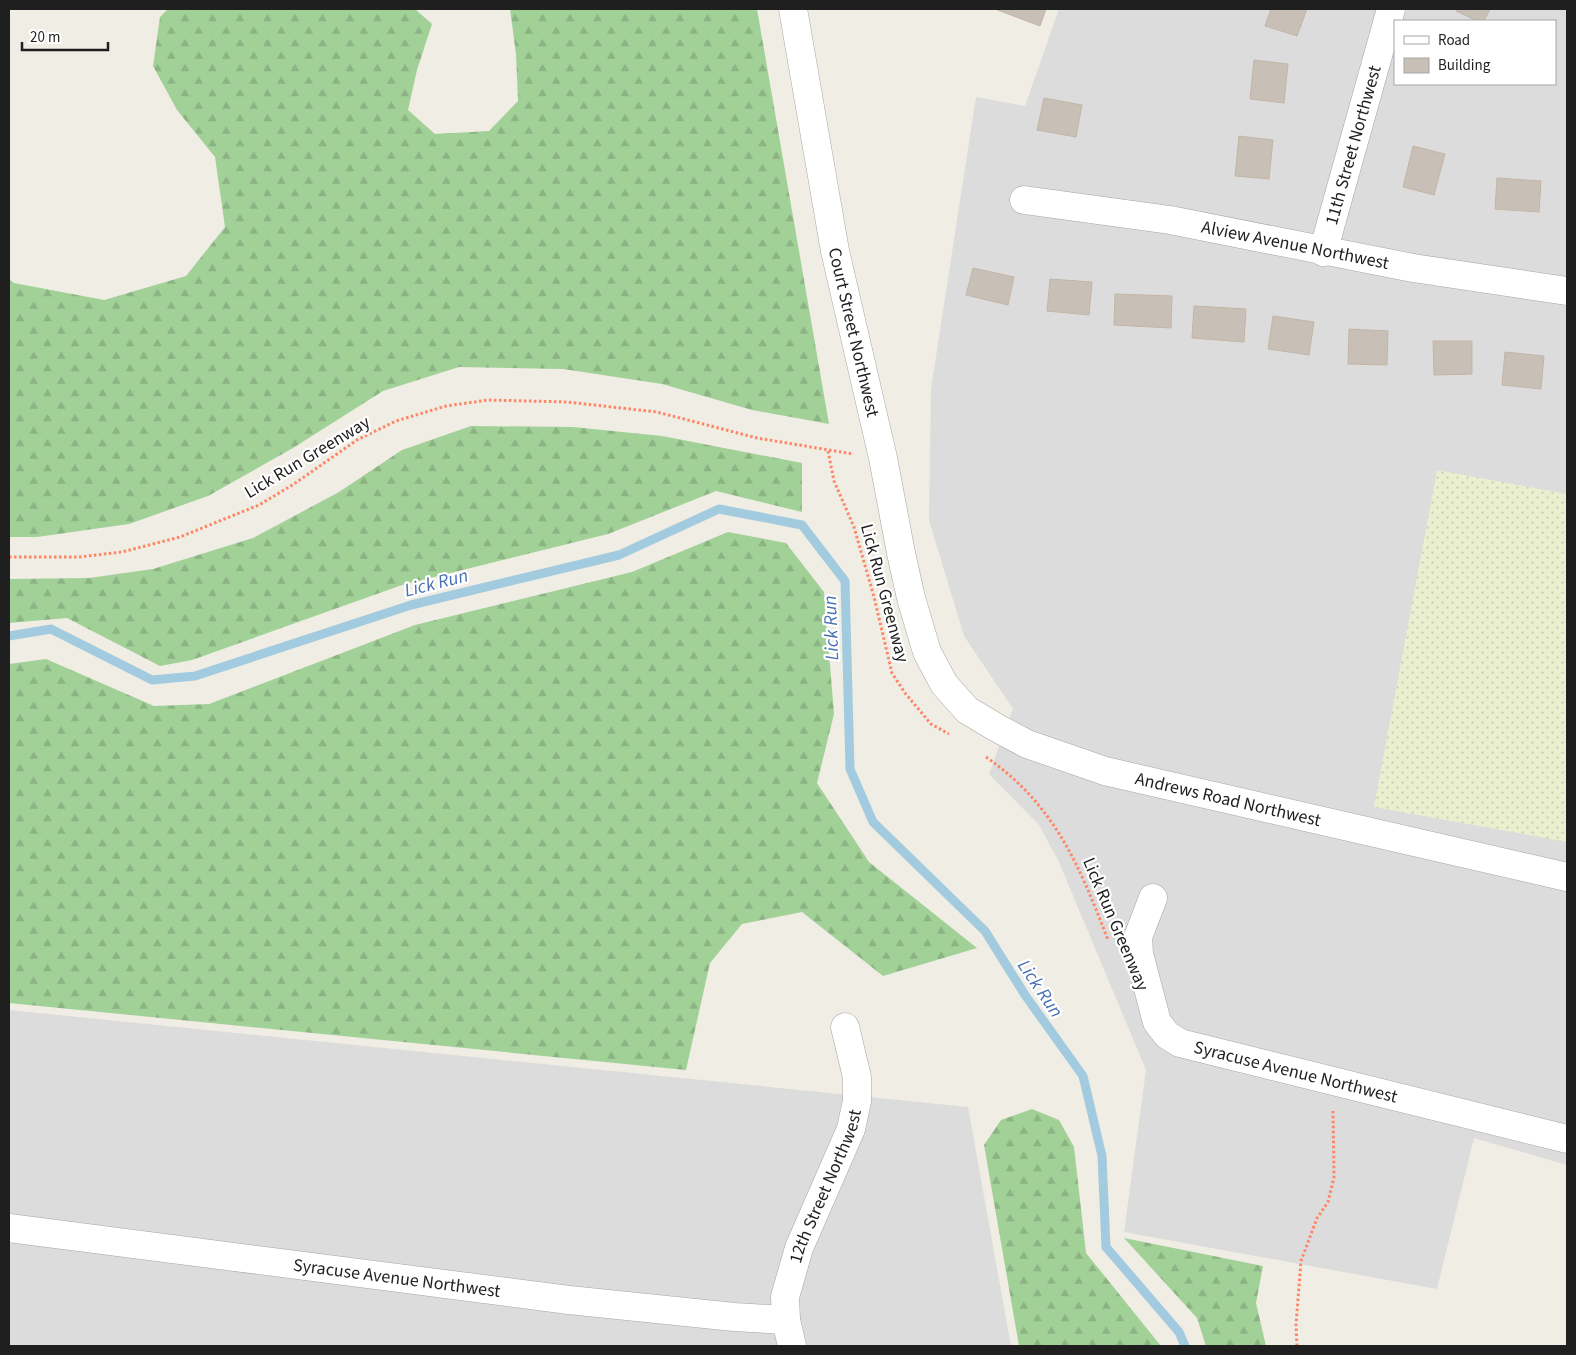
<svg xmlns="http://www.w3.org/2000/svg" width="1576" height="1355" font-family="'Source Sans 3',sans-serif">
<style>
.residential{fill:#dddcdc;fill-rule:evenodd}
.farmland{fill:url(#farmland-dots)}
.forest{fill:url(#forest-firs)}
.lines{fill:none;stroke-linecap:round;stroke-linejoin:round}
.stream{stroke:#a3cbdf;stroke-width:9}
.building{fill:#c8c0b7;stroke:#c2b5a6}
.street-casing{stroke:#a6a6a6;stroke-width:29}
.path{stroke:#fe8667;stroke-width:3;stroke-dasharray:2.5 2.5;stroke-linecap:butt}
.street{stroke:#fff;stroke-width:28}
.labels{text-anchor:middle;stroke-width:4.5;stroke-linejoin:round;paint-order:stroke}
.street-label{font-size:18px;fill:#1f1f1f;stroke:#fff}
.water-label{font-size:19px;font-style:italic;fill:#4771b2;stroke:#fff}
</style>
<defs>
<pattern id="farmland-dots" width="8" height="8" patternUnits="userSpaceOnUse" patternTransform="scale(1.25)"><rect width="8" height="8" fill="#e9efcf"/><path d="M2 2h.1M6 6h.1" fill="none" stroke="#c7ccb1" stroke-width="1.8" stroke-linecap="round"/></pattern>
<pattern id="forest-firs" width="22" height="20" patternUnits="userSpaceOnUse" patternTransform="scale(1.25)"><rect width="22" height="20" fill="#a2d198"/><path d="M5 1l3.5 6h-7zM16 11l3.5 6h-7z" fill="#8bb383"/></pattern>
</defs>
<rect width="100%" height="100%" fill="#f0ede4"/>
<path class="residential" d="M1059,9H1567V1165L1474,1138L1437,1289L1124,1232L1146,1070L1059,862L1039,825L989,774L1013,709L964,636L929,520L931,389L976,97L1025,106ZM1395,21H1555V84H1395Z
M9,1010L968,1107L1011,1346H9Z"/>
<path class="farmland" d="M1437,470L1567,494V842L1374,807Z"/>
<path class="forest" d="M168,9H415L432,24L417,70L408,110L435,134L489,131L518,101L516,54L510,9H757L829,424L752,410L662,384L563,369L459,367L383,391L293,448L208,496L129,524L37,537H9V279L14,283L104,300L186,276L225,227L215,157L177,110L153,66L160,17Z
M471,426L573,427L662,436L802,463V512L716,491L608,534L402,585L192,660L160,666L67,618L9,623V579L89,578L153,569L253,538L339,492L402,450Z
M728,532L786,543L824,592L834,714L817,783L869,862L977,948L883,976L802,912L742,924L710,963L686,1070L9,1003V664L46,659L154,706L209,704L415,625L632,572Z
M1032,1109L1059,1120L1074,1147L1086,1253L1161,1346H1019L984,1145L1001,1120Z
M1124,1238L1263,1266L1256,1303L1266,1346H1206L1197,1318Z"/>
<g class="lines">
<path class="stream" d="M9,636L51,629L152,680L195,676L411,605L619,555L719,509L802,525L845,581L850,769L873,822L985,931L1025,995L1083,1076L1102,1156L1106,1247L1179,1332L1185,1346"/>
</g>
<path class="building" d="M995,9H1046L1040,26Z
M1271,9H1307L1297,36L1265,26Z
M1457,9H1490L1484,21H1477L1456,11Z
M1254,60L1288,64L1284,103L1250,99Z
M1044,98L1082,105L1076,137L1037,130Z
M1239,136L1273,140L1269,179L1235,176Z
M1413,146L1445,154L1434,195L1403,187Z
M1497,178L1541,181L1539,212L1495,209Z
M973,268L1014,277L1008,305L966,295Z
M1050,279L1092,282L1089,315L1047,311Z
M1115,294L1172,296L1171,328L1114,325Z
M1194,306L1246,309L1244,342L1192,338Z
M1273,316L1314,322L1309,355L1268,349Z
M1349,329L1388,331L1387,365L1348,364Z
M1433,341H1472V374L1434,375Z
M1505,352L1544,356L1541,389L1502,385Z"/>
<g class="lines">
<defs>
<g id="street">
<path id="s1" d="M793,9L835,251L883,458L901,553L911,598L927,652L944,684L967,710L997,728L1027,744L1105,771L1567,877"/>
<path id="s2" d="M1024,200L1170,220L1413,268L1567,291"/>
<path id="s3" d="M1323,252L1391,9"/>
<path id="s4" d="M1153,898L1138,937L1139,954L1157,1022L1167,1035L1180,1043L1567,1139"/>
<path id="s5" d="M9,1228L569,1300L734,1317L786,1320"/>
<path id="s6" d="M792,1346L786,1320L785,1297L799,1248L851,1129L857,1101V1077L845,1027"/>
</g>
</defs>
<use href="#street" class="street-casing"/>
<path class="path" d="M828,451L834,481L854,527L874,597L892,673L905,693L931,724L949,734
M9,557H79L122,552L180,537L259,505L294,484L357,440L396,421L446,406L488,400L567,402L657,412L757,438L853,454
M986,757C1055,805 1079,865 1108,940
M1297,1346L1296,1325L1301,1261L1317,1218L1328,1202L1334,1177L1333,1111"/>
<use href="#street" class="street"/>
</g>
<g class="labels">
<g class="street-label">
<text dy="6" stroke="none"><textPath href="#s3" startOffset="111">11th Street Northwest</textPath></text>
<text dy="6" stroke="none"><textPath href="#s2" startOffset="275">Alview Avenue Northwest</textPath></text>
<text dy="6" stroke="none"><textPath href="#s1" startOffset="329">Court Street Northwest</textPath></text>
<text transform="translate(307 457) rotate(-31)" y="6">Lick Run Greenway</text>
<text transform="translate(885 593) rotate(75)" y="6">Lick Run Greenway</text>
<text dy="6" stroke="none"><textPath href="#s1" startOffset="1006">Andrews Road Northwest</textPath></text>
<text transform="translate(1116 924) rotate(67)" y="6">Lick Run Greenway</text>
<text dy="6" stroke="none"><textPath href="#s4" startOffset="280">Syracuse Avenue Northwest</textPath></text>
<text dy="6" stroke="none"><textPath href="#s6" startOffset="168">12th Street Northwest</textPath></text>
<text dy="6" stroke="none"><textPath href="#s5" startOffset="391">Syracuse Avenue Northwest</textPath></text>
</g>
<g class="water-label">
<text transform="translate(436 582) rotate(-14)" y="7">Lick Run</text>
<text transform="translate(830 628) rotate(-92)" y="7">Lick Run</text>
<text transform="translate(1041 988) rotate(56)" y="7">Lick Run</text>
</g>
</g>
<rect width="1576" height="1355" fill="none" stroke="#1f1f1f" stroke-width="20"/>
<rect x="1394" y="20" width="162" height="65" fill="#ffffff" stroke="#a5a5a5"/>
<rect x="1404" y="36" width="25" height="8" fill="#ffffff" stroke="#a5a5a5"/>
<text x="1438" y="45" font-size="15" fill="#1f1f1f">Road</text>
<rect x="1404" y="58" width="25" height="15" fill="#c8c0b7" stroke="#a5a5a5"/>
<text x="1438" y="70" font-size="15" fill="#1f1f1f">Building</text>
<path d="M22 42v8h86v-8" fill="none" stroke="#1f1f1f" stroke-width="2.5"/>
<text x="30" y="42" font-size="15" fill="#1f1f1f" stroke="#ffffff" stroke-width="4" paint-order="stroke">20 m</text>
</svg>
